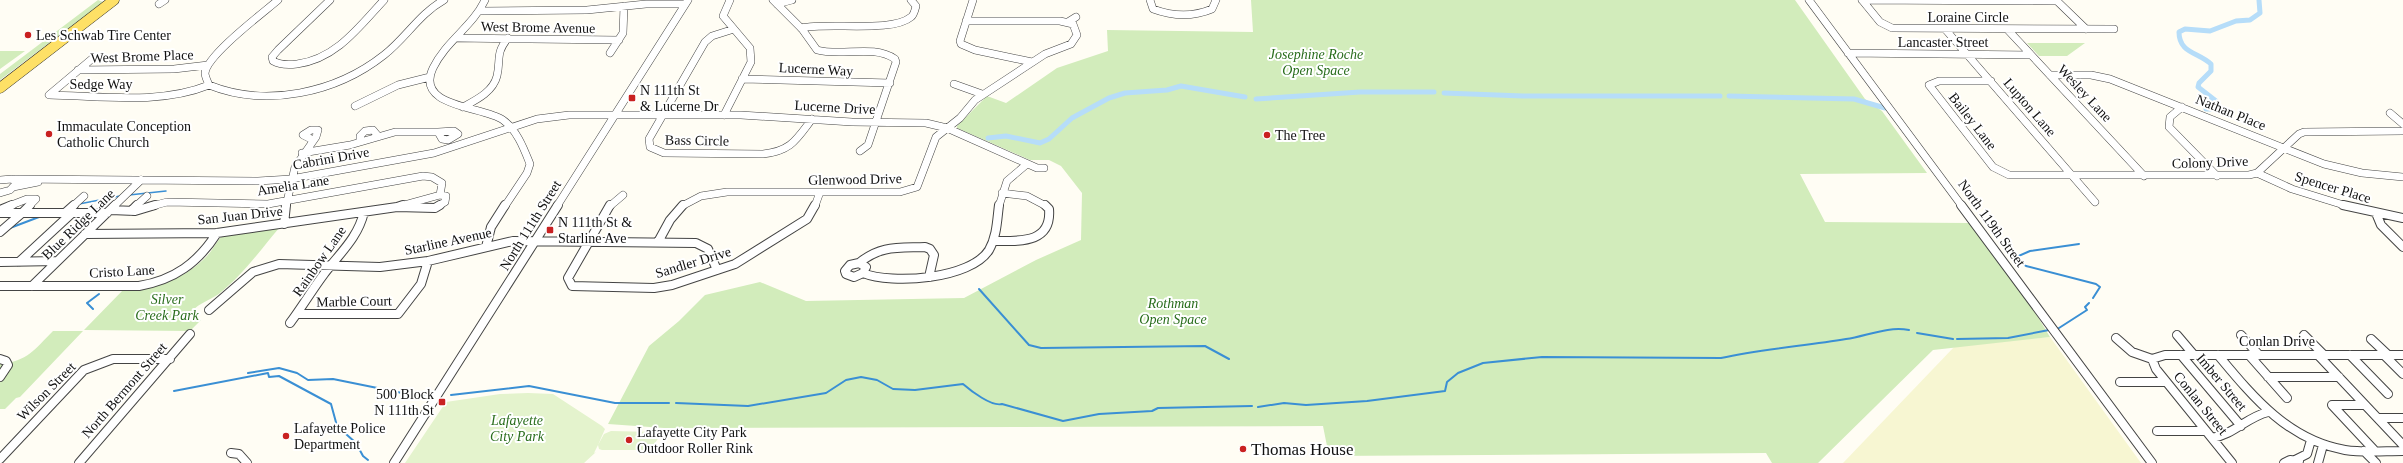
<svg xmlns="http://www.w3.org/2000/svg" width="2403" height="463" font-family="Georgia,serif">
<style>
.farmland{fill:#f7f6d2}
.green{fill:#d2ecbb}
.pitch{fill:#e4f3cd}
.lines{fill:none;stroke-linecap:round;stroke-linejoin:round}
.stream-far1{stroke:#3a8fd4;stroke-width:1.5}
.stream{stroke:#3a8fd4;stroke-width:2}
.canal{stroke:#b6ddf9;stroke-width:5}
.minor-far1-casing{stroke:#444;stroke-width:8}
.minor-casing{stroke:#444;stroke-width:10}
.major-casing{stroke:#222;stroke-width:11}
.minor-far1{stroke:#fff;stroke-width:7}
.minor{stroke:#fff;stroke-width:8}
.major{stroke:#fee066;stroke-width:10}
.poi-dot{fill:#c92121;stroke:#fff;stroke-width:1.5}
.labels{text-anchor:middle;stroke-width:4;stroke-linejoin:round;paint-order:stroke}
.street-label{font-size:14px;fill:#111;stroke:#fff}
.poi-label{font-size:14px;fill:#111;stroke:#fff;text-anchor:start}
.park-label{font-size:14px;font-style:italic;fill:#296d1c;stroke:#fff}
.near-poi-label{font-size:17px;fill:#111;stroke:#fff;text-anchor:start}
</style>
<rect width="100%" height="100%" fill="#fffdf4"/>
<path class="farmland" d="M2050,337L2141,463H1843L1955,346Z"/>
<path class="green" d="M98,0L103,2L0,80V74Z
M1251,0H1795L1865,99L1882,111L1927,173L1800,174L1825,222L1969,223L2030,304L2050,337L1933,350L1818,463H1772L1766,453L1329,456L1323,426L664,428L608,424L649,346L679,321L705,295L760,282L806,301L964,298L1036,260L1081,240L1082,193L1061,166L1049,160H1030L957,128V126L987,96L1006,103L1057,68L1108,51L1107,30L1253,32Z
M2027,43H2085L2067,56H2039Z
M0,51H25L0,69Z
M280,227C261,249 243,275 220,293C210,301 193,304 190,317L201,320L190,331L84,330L124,289C157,287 184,280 207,256C214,249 217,239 225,234Z
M53,331H83L20,397L16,398L5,409H0V364C28,361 34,350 53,331Z"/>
<path class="pitch" d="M528,393L553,394L602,426L605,429L598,445L604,434L611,431L656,432L660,436L650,450H602L599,449L598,445L594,453L596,452L584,463H405L446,402L500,394Z"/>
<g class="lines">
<path class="stream-far1" d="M129,195L166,191
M79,204L120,196"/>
<path class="stream" d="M10,228L39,217
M2079,244L2030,251L2014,258L2026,266L2096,284L2100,287L2093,298
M979,289L1029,345L1041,348L1205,346L1229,359
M93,309L87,303L99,294
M2059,328L2087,310L2085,307L2089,303
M1917,333L1953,339
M1957,339L2008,338L2049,330
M248,373L279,368L297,373L308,380L333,379L412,395H428
M174,391L268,373L269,377L279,376L331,404L337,426L356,443L363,456L368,460
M451,395L529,386L615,403H669
M676,403L748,406L826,393L846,380L861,377L877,380L893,389L915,390L963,384C971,391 992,407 1002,404L1063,421L1099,414L1152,411L1158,408L1252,406
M1258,407L1284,403L1306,405L1367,401L1445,391L1447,382L1458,373L1483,363L1542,357L1721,358C1762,349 1804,346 1846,339C1867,336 1887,326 1909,330"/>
<path class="canal" d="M1444,93L1523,96H1720
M1729,96L1854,99L1885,108
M1256,99L1360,92H1434
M2206,109H2211L2216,101L2198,87L2199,83L2211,71V64C2198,52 2179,53 2179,32L2185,29L2210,31L2236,21L2250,20L2260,13L2259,0
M988,138L1006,136L1040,143L1049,139L1072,118L1109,98L1125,93L1167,90L1181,86L1245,97"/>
<defs>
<path id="minor-far1" d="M278,0C263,13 207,55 205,73C205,77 208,82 209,85C266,108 336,93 384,55C406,38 419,14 444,0
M330,0L278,50L272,57L273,61C280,65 289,65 297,64C336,59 359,27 384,0
M485,0C473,26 446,41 433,68C414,108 484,106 503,120C517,130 524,149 530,164L527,173L505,206
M773,0L802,29L817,50C842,57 873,44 895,59L896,62L868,145L860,151
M973,0L960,41L961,44L975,50L1032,62
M1150,0L1153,9C1172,16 1193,17 1212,9L1216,0
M1809,0L1962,206
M1862,0L1880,22L1892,28L2114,29
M1862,0L2057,1
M2056,0L2086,29
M159,4L165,0
M777,4L792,0
M480,11L587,10L646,4H685
M1068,22L1076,17
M801,28C829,22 892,33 911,17C914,15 915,10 916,6L911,0
M734,29L712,36L705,42L649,139L650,147L664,153L763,154C791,151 796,140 812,119
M1945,29L2095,202
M2007,29L2144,176
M457,38L619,40
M610,53L623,33L624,6
M1848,53L2031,55
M93,58L49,95C101,96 160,105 209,85
M78,70L174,69L208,65
M2050,75H2091L2110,79L2324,164L2362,173L2403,177
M742,79L890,83
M1991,81H1939L1929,85L1993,167L2009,175H2249L2257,173L2299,134L2304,132L2403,131
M954,84L982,94
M355,106L398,85L430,77
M463,107C476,100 493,92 497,76C501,59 495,54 508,38
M2182,107L2170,117L2169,127L2217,176
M2390,113L2403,124
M724,115L751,62L750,48L723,16L730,0
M454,131L458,134L448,140L442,139L438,132Z
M360,142V136L365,131L373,130L378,136
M302,153L350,145L395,132H438
M2257,173L2292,189L2347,206
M15,179L258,181L291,179L434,153L537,119L569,115H741L852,122L926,123L947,128L1037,168H1044
M0,180L12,179L17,183L10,190L0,193
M13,187L38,182
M1002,193L1027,196L1046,206
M9,206L27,199H36L29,206
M73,206L84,196
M114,206L141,180
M136,206L147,196
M152,206L167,202L268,204L423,176L432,177L442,183L440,195
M286,206L295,167L316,137L318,130H311L303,135L313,140
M400,206L440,195L446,196L445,202L438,206
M557,206L688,0
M610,206L623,195
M682,206L701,196L727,192H900L917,187L936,137L960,118L975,100L1045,54L1071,44L1077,35L1073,24L1060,21H966
M815,206L820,192
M999,206L1007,181L1027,164"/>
<path id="minor" d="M610,205L568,278L572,286L654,288L672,285L735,264L807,219L815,205
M1961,205L2152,463
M2343,205L2403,218
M397,207L435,208L440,205
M397,207L403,205
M0,210L12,205
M111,210L135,211L155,205
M131,211L137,205
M0,213H22L30,205
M65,213L74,205
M2376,213L2381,225L2403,247
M284,224L286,205
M0,232L22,213H107
M85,234L217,233L397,207
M993,241C1019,241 1052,244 1049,209L1045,205
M658,242L670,220L683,205
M486,247L491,227L505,205
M0,262L57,261
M19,262L72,213
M859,263L866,267L863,273L854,277L846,274L845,271L850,265Z
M859,263C881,245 898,248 925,247L930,249L934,255L929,277
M863,273C892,285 971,279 989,250C997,236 997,220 999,205
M0,286H139C174,280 198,263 217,233
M32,286L115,205
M209,310L253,272L279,264L380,267L428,261L513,241L696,243L708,249L717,270
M297,314H398L421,284L428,261
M290,323C302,307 312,290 324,274C339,254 358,238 364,212
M2177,335L2194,355
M2241,335L2259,355
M2304,335L2324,355
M2116,338L2132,352L2152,359
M2371,339L2388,355
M2181,355L2241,426
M2218,355C2253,397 2288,440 2345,450C2364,453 2384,451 2403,451
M2249,355L2287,398
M2318,355L2403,445
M2350,355L2388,394
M2384,355L2403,374
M0,359L6,361L8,365L0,377
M2152,359L2165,355H2403
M2152,359L2156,369L2232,463
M2268,377H2339
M2120,382H2166
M2365,405H2332L2375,451
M2378,418H2403
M2157,431H2206
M2212,438C2233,435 2247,417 2268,412
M2364,451L2376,463
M231,453L239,454L247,463
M0,459L84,370L113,359H170
M2295,460L2307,454L2311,440
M79,463L190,334
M394,463L558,205
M2284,463L2290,460L2299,461
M2318,463L2323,445"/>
<path id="major" d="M0,88L114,0"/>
</defs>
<use href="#minor-far1" class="minor-far1-casing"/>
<use href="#minor" class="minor-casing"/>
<use href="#major" class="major-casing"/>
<use href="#minor-far1" class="minor-far1"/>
<use href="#minor" class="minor"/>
<use href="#major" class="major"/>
</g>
<g class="poi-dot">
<circle cx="28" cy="35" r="4"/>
<rect x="628" y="94" width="8" height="8" rx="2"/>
<circle cx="49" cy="134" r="4"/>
<circle cx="1267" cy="135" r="4"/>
<rect x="546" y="226" width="8" height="8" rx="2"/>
<rect x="438" y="398" width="8" height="8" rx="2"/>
<circle cx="286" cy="436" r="4"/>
<circle cx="629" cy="440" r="4"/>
<circle cx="1243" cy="449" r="4"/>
</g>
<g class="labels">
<g class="street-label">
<text x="1968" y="22">Loraine Circle</text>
<text transform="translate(538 27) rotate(1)" y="5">West Brome Avenue</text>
<text x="1943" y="47">Lancaster Street</text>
<text transform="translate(142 56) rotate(-2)" y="5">West Brome Place</text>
<text transform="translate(816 69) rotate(3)" y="5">Lucerne Way</text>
<text x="101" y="89">Sedge Way</text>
<text transform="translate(2085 93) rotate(47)" y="5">Wesley Lane</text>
<text transform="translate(835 107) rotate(3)" y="5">Lucerne Drive</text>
<text transform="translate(2030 107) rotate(49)" y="5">Lupton Lane</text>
<text transform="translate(2231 112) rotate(22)" y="5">Nathan Place</text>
<text transform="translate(1973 121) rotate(52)" y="5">Bailey Lane</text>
<text transform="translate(697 140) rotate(1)" y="5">Bass Circle</text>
<text transform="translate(331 158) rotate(-10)" y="5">Cabrini Drive</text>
<text transform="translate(2210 162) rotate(-2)" y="5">Colony Drive</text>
<text transform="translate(855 179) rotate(-1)" y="5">Glenwood Drive</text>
<text transform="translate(293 185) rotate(-9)" y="5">Amelia Lane</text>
<text transform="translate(2333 187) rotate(17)" y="5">Spencer Place</text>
<text transform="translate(240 215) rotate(-6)" y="5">San Juan Drive</text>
<text transform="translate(1992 223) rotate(54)" y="5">North 119th Street</text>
<text transform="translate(78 224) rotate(-44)" y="5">Blue Ridge Lane</text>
<text transform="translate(530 225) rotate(-58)" y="5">North 111th Street</text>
<text transform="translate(448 241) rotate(-12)" y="5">Starline Avenue</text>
<text transform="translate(319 261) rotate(-55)" y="5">Rainbow Lane</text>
<text transform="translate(693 262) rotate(-17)" y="5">Sandler Drive</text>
<text transform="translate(122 271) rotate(-3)" y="5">Cristo Lane</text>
<text transform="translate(354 301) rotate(-1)" y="5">Marble Court</text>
<text x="2277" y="346">Conlan Drive</text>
<text transform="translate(2222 382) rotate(50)" y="5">Imber Street</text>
<text transform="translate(124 390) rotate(-49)" y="5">North Bermont Street</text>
<text transform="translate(46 391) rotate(-45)" y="5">Wilson Street</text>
<text transform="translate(2201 403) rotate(51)" y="5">Conlan Street</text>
</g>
<g class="poi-label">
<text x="36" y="40">Les Schwab Tire Center</text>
<text x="640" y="95">N 111th St<tspan x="640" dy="16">&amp; Lucerne Dr</tspan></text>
<text x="57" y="131">Immaculate Conception<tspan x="57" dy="16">Catholic Church</tspan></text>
<text x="1275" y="140">The Tree</text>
<text x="558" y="227">N 111th St &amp;<tspan x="558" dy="16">Starline Ave</tspan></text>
<text x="434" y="399" text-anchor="end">500 Block<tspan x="434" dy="16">N 111th St</tspan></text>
<text x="294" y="433">Lafayette Police<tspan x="294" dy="16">Department</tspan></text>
<text x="637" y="437">Lafayette City Park<tspan x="637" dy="16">Outdoor Roller Rink</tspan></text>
</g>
<g class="park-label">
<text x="1316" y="59">Josephine Roche<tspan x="1316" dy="16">Open Space</tspan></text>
<text x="167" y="304">Silver<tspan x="167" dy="16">Creek Park</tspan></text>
<text x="1173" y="308">Rothman<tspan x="1173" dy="16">Open Space</tspan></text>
<text x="517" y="425">Lafayette<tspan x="517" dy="16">City Park</tspan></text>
</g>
<g class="near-poi-label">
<text x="1251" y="455">Thomas House</text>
</g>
</g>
</svg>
